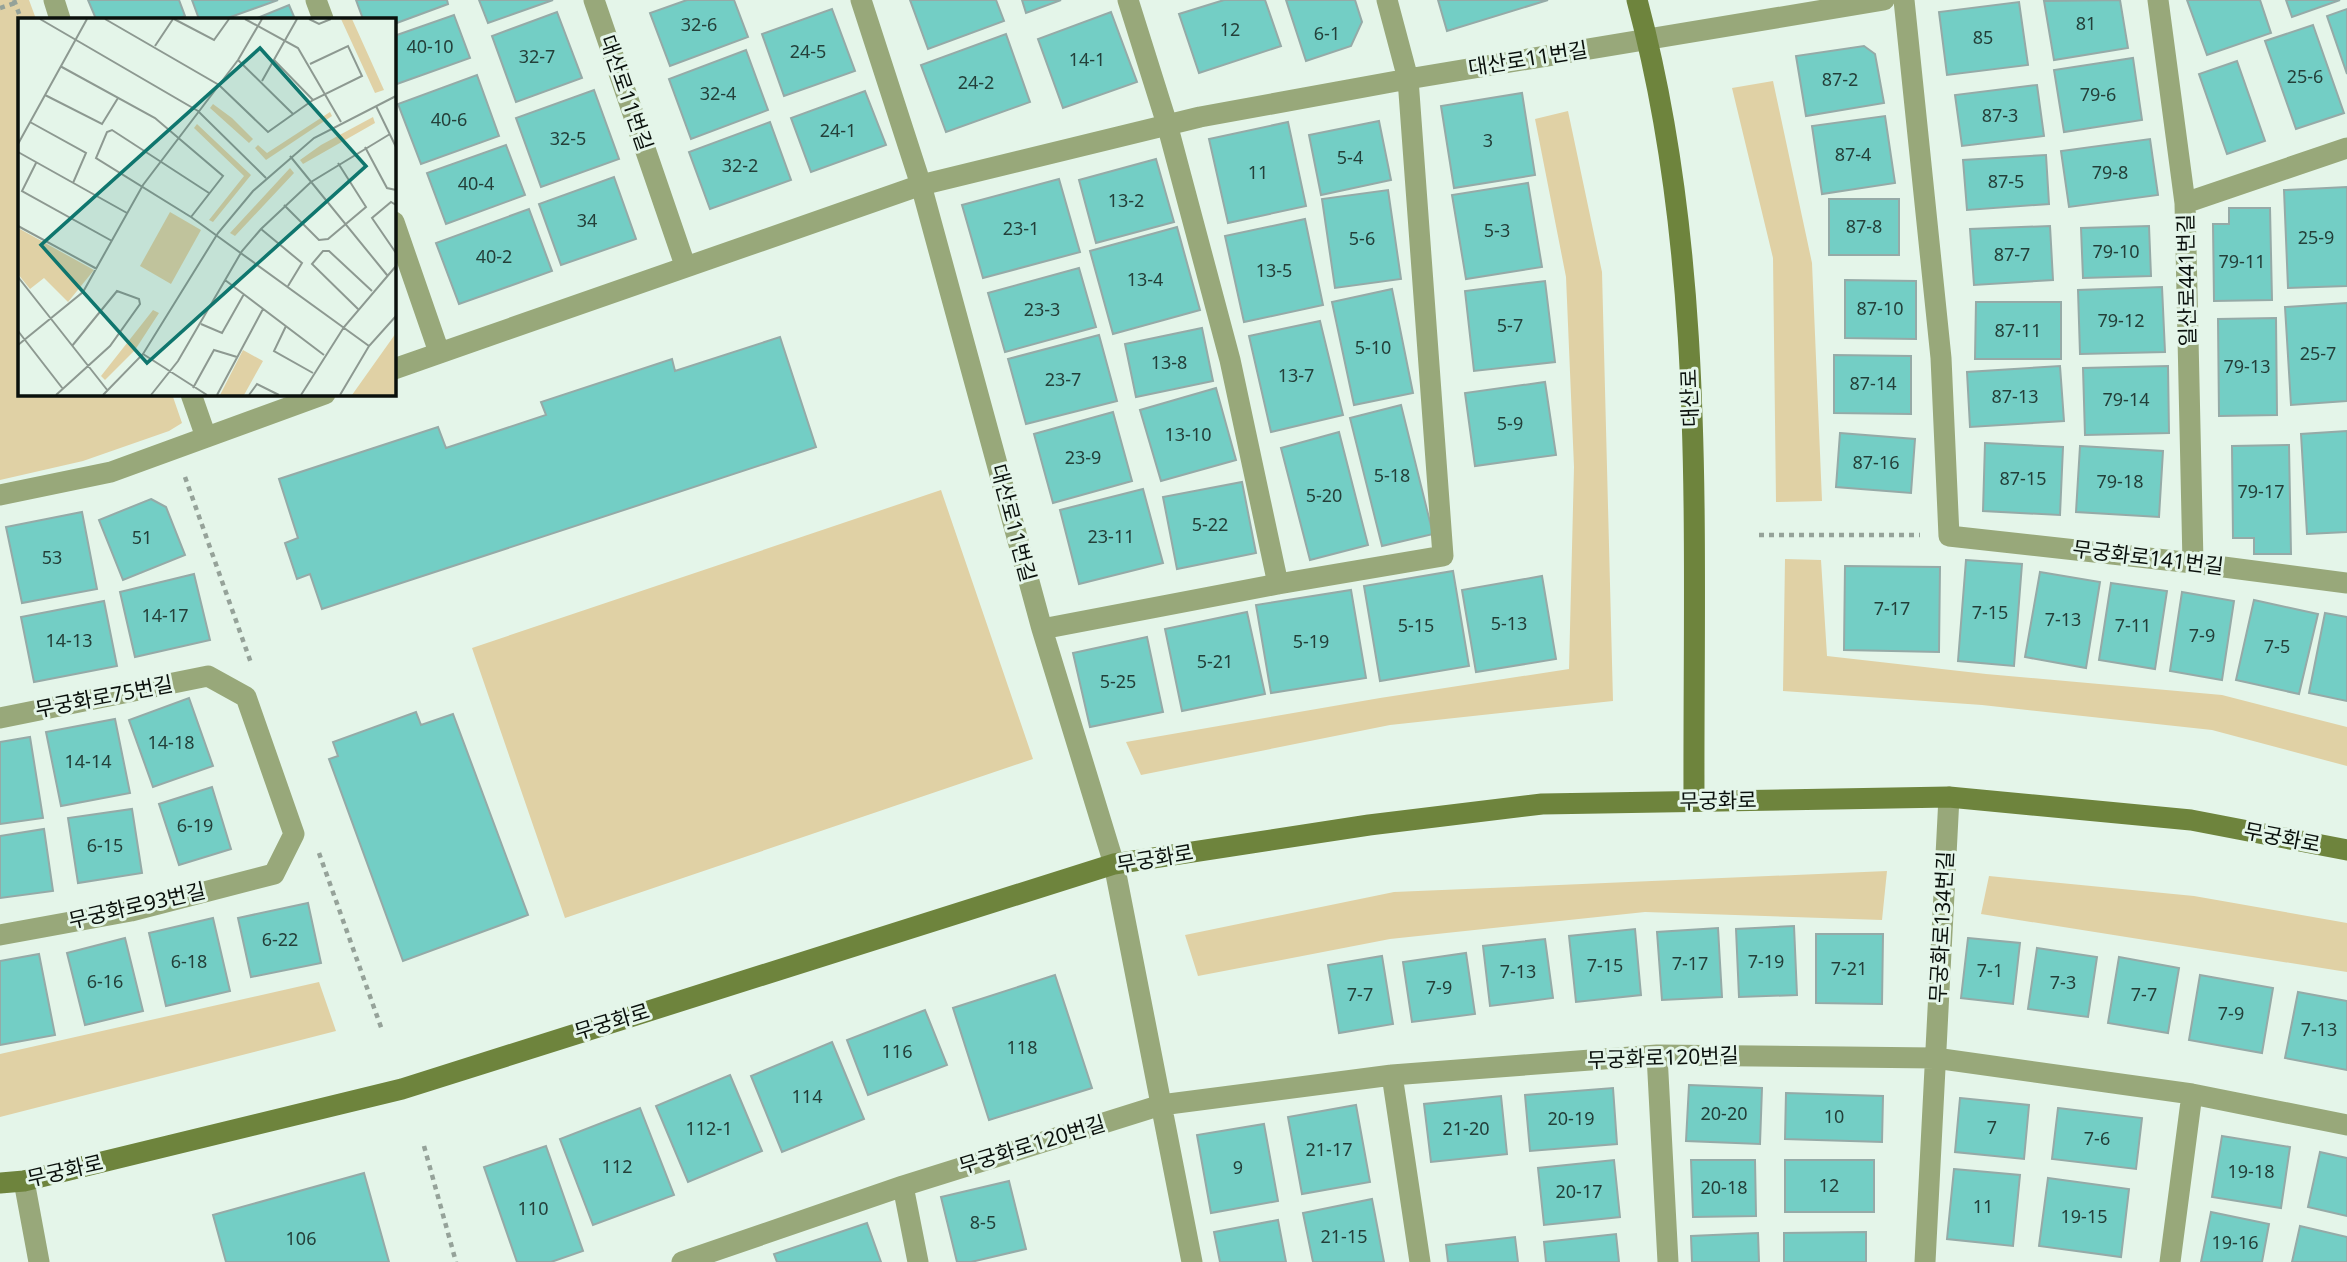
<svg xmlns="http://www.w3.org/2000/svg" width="2347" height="1262" font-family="'Noto Sans','Noto Sans KR',sans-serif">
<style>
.green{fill:#e0d1a5}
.building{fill:#73cec5;stroke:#95aaa7;stroke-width:2}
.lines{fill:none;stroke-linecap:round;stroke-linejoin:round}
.path{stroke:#95a299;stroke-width:4.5;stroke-dasharray:5 5;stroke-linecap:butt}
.minor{stroke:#98a87a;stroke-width:21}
.secondary{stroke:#6e843d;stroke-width:21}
.labels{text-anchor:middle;stroke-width:6;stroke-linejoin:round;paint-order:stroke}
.number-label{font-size:18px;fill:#24403a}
.street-label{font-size:21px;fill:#0a100c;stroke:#e4f5e9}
.inset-road{fill:none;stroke:#8d9991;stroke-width:2}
.view{fill:#0f766e;fill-opacity:0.15;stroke:#0f766e;stroke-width:3.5}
.inset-edge{fill:none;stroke:#0a100c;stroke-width:3.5}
</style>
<rect width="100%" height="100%" fill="#e4f5e9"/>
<path class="green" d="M0,0H29L36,19H19V394H172L182,423L169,431L83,461L0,480Z
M1773,81L1812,263L1822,501L1776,502L1773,258L1732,88Z
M1568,111L1602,272L1613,701L1390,725L1141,775L1126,742L1380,698L1569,669L1574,467L1566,277L1535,119Z
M941,490L1033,759L565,918L472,648Z
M1785,559L1821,560L1827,656L1986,674L2222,695L2347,727V766L2212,730L1982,705L1783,691Z
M1887,871L1882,920L1645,912L1390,939L1198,976L1185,935L1394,892Z
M1989,876L2194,896L2347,923V972L1981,914Z
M319,982L336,1031L0,1117V1054Z"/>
<path class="building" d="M88,0H179L185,16L177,19H96Z
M192,0H278L225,19H199Z
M356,0H447L448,4L394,24V19H363Z
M479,0H553L488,23Z
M687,0H734L748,37L670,66L650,13Z
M910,0H996L1004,21L928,49Z
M1022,0H1061L1026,13Z
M1224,0H1265L1281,46L1199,73L1179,14Z
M1286,0H1355L1362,22L1351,46L1306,61Z
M1438,0H1548L1447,31Z
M2120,0L2128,48L2054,60L2044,1Z
M2187,0H2260L2271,33L2207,55Z
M2286,0H2340L2292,17Z
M2019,2L2028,65L1947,75L1939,12Z
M289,5L295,19H255Z
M832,9L855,71L784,96L762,34Z
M2347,9V74L2327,16Z
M557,12L582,78L516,102L492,36Z
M1111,12L1137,82L1063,108L1038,39Z
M454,15L470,58L394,85V36Z
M2313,25L2344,113L2296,129L2265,41Z
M1006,34L1030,102L946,132L921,65Z
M1864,46L1875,54L1884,103L1806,116L1796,56Z
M746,50L768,110L691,139L669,79Z
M2133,58L2142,120L2064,132L2054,70Z
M2237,61L2265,141L2227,154L2199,74Z
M477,75L499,136L421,164L398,104Z
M2037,85L2044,136L1962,146L1955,95Z
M594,90L619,159L541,187L516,118Z
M865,91L886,145L811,172L791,118Z
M1522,93L1535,175L1454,188L1441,106Z
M1885,116L1895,183L1822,194L1812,126Z
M1379,121L1391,180L1321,195L1309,135Z
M770,122L791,180L710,209L689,152Z
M1288,122L1306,206L1228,223L1209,139Z
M2150,139L2158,195L2069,207L2061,151Z
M506,145L525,195L446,224L427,173Z
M2046,155L2049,204L1967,210L1963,160Z
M1156,159L1174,222L1096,243L1079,180Z
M614,177L636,239L561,265L539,204Z
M1059,179L1080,252L983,278L962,205Z
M1528,183L1542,267L1466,279L1452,195Z
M2347,187V286L2288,288L2284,190Z
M1388,190L1401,279L1335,288L1322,199Z
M1829,199H1899V255H1829Z
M2229,208H2270L2272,300L2214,301L2213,224H2229Z
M529,209L552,271L459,304L436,243Z
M1305,219L1323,305L1244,322L1225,236Z
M2050,226L2053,280L1974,285L1970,229Z
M2149,226L2151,276L2083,278L2081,228Z
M1177,227L1200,310L1113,334L1090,251Z
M1079,268L1096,327L1005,352L988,293Z
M1845,280L1916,281V339L1845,338Z
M1545,281L1555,362L1474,371L1465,291Z
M2162,287L2165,352L2080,354L2078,290Z
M1392,289L1413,393L1354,405L1332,302Z
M1976,302H2061V359H1975Z
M2347,303V401L2291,405L2285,307Z
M2276,318L2277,415L2219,416L2218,319Z
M1320,321L1343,415L1271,432L1249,336Z
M1202,328L1213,381L1136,397L1125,344Z
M1099,335L1117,401L1026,424L1008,359Z
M780,337L816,447L322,609L310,574L297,579L285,543L298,538L279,479L438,427L446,448L546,415L541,402L672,359L675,371Z
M1834,355L1911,356V414L1834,413Z
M2060,366L2064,421L1970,427L1967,372Z
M2168,366L2169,433L2085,435L2083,368Z
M1545,382L1556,455L1475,466L1465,393Z
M1216,388L1236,460L1161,481L1140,410Z
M1401,405L1433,534L1382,546L1350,418Z
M1113,412L1132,481L1053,503L1034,434Z
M2347,431V532L2307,534L2301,434Z
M1339,432L1368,545L1310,560L1281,448Z
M1840,433L1915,439L1911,493L1836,487Z
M1985,443L2063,447L2060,515L1983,511Z
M2289,445L2291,554H2254V538H2233L2232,446Z
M2080,446L2163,451L2159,517L2076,512Z
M1242,482L1256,553L1177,569L1163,497Z
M1143,489L1163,563L1079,584L1060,510Z
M151,499L166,507L185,555L123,580L99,520Z
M82,512L97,589L22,603L6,527Z
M1966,560L2022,564L2014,666L1958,661Z
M1845,566L1940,567L1939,652L1844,650Z
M1453,571L1469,666L1380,681L1364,586Z
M2040,572L2100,582L2086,668L2025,657Z
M194,574L210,640L135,657L120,592Z
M1542,576L1556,659L1476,672L1462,590Z
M2111,583L2167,591L2155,669L2099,660Z
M1351,590L1366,678L1271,693L1256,605Z
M2182,592L2234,601L2222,680L2170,671Z
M2254,600L2318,614L2299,694L2236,680Z
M104,601L117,666L34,682L21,617Z
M1247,612L1265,694L1182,711L1165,629Z
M2325,613L2347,617V701L2309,693Z
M1147,637L1163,712L1090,727L1073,653Z
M189,698L213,766L153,787L129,720Z
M416,712L421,725L453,714L528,915L403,961L329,759L338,756L333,742Z
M115,719L130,793L61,806L46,732Z
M30,737L43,818L0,824V742Z
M212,787L231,849L179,865L159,804Z
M132,809L142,873L78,883L68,818Z
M44,829L53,891L0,898V836Z
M308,903L321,963L251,977L238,918Z
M213,918L230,991L166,1006L149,933Z
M1794,926L1797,995L1739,997L1736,929Z
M1718,928L1722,997L1662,1000L1657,932Z
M1635,929L1641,995L1576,1002L1569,936Z
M1816,934H1883L1882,1004L1816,1003Z
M125,938L143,1011L85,1025L67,953Z
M1968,938L2020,943L2013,1004L1961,998Z
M1545,939L1553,998L1490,1006L1483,946Z
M2037,948L2097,957L2088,1017L2028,1009Z
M1466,953L1475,1014L1412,1022L1403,962Z
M39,954L55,1035L0,1045V961Z
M1382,956L1393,1024L1339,1033L1328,965Z
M2119,957L2179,968L2168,1033L2108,1023Z
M1055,975L1092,1088L989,1120L953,1008Z
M2200,975L2273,988L2262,1053L2189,1040Z
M2298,992L2347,1001V1070L2285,1058Z
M925,1010L947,1065L868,1095L847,1040Z
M832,1042L864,1119L782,1152L751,1076Z
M730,1075L762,1151L688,1182L656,1106Z
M1689,1085L1762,1088L1760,1144L1686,1141Z
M1613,1088L1617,1144L1530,1151L1525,1095Z
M1786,1093L1883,1096L1882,1142L1785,1139Z
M1501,1096L1507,1154L1431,1162L1424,1104Z
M1960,1098L2029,1105L2024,1159L1955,1152Z
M1356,1105L1370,1182L1302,1194L1288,1117Z
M640,1108L674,1195L593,1225L560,1139Z
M2058,1108L2142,1118L2136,1169L2052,1159Z
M1264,1124L1278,1201L1211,1213L1197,1135Z
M2222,1136L2290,1147L2281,1208L2212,1197Z
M546,1146L583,1251L551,1262H517L484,1167Z
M2320,1152L2347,1158V1216L2308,1207Z
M1614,1160L1620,1217L1544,1225L1538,1168Z
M1691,1160H1755L1756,1216L1693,1217Z
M1785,1160H1874V1212H1785Z
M1954,1169L2020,1175L2013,1246L1947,1239Z
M364,1173L389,1262H226L213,1215Z
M2048,1178L2129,1189L2121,1257L2039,1246Z
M1009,1181L1026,1249L971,1262H957L941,1197Z
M1372,1199L1384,1262H1313L1303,1213Z
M2211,1212L2269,1224L2262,1262H2201Z
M1278,1220L1286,1262H1220L1214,1232Z
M867,1223L881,1262H777L774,1254Z
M2300,1226L2347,1237V1262H2292Z
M1866,1232V1262H1784V1233Z
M1758,1233L1759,1262H1692L1691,1236Z
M1616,1234L1619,1262H1546L1544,1242Z
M1515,1237L1518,1262H1448L1446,1245Z"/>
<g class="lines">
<path class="path" d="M14,0L21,19
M0,8L15,3
M185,477L251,663
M1759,535H1920
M319,853L382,1030
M424,1146L456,1262"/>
<path class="minor" d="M54,0L60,19
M316,0L323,19
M594,0L685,265
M861,0L921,185L1042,629L1278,584L1443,556L1408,79L1387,0
M1128,0L1167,124L1230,360L1278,584
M1904,0L1941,358L1949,536L2193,563L2347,583
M2158,0L2185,203L2193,563
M2185,203L2347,148
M394,222L439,352
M394,369L921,185L1200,117L1408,79L1884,0
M191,394L206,437
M0,495L111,472L325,394
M1042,629L1114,864L1192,1262
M0,718L208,676L246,697L294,834L274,874L131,911L0,935
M1657,1055L1668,1262
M1392,1075L1420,1262
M24,1181L39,1262
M903,1186L918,1262
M682,1262L903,1186L1161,1105L1392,1075L1657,1055L1935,1058L2192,1094L2347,1125
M1925,1262L1949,797
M2170,1262L2192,1094"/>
<path class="secondary" d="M1637,0C1707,260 1693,534 1694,801
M0,1183L24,1181L402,1089L1114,864L1369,825L1542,804L1949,797L2191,820L2347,850"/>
</g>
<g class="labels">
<g class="number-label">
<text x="2086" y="30">81</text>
<text x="699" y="31">32-6</text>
<text x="1230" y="36">12</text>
<text x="1327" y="40">6-1</text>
<text x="1983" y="44">85</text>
<text x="430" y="53">40-10</text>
<text x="808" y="58">24-5</text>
<text x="537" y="63">32-7</text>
<text x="1087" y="66">14-1</text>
<text x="2305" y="83">25-6</text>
<text x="1840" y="86">87-2</text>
<text x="976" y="89">24-2</text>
<text x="718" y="100">32-4</text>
<text x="2098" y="101">79-6</text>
<text x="2000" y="122">87-3</text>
<text x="449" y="126">40-6</text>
<text x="838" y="137">24-1</text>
<text x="568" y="145">32-5</text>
<text x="1488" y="147">3</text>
<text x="1853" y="161">87-4</text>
<text x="1350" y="164">5-4</text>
<text x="740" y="172">32-2</text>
<text x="1258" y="179">11</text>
<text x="2110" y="179">79-8</text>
<text x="2006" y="188">87-5</text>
<text x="476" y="190">40-4</text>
<text x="1126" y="207">13-2</text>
<text x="587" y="227">34</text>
<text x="1864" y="233">87-8</text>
<text x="1021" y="235">23-1</text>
<text x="1497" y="237">5-3</text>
<text x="2316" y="244">25-9</text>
<text x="1362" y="245">5-6</text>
<text x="2116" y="258">79-10</text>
<text x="2012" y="261">87-7</text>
<text x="494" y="263">40-2</text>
<text x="2242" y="268">79-11</text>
<text x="1274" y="277">13-5</text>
<text x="1145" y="286">13-4</text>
<text x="1880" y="315">87-10</text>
<text x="1042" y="316">23-3</text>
<text x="2121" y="327">79-12</text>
<text x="1510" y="332">5-7</text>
<text x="2018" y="337">87-11</text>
<text x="1373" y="354">5-10</text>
<text x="2318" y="360">25-7</text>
<text x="1169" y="369">13-8</text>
<text x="2247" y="373">79-13</text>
<text x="1296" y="382">13-7</text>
<text x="1063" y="386">23-7</text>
<text x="1873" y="390">87-14</text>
<text x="2015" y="403">87-13</text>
<text x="2126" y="406">79-14</text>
<text x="1510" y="430">5-9</text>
<text x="1188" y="441">13-10</text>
<text x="1083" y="464">23-9</text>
<text x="1876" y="469">87-16</text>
<text x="1392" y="482">5-18</text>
<text x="2023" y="485">87-15</text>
<text x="2120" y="488">79-18</text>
<text x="2261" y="498">79-17</text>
<text x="1324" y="502">5-20</text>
<text x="1210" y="531">5-22</text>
<text x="1111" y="543">23-11</text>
<text x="142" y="544">51</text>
<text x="52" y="564">53</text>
<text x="1892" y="615">7-17</text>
<text x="1990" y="619">7-15</text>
<text x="165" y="622">14-17</text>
<text x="2063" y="626">7-13</text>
<text x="1509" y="630">5-13</text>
<text x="1416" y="632">5-15</text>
<text x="2133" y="632">7-11</text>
<text x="2202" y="642">7-9</text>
<text x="69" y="647">14-13</text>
<text x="1311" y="648">5-19</text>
<text x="2277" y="653">7-5</text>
<text x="1215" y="668">5-21</text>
<text x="1118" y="688">5-25</text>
<text x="171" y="749">14-18</text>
<text x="88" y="768">14-14</text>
<text x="195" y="832">6-19</text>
<text x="105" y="852">6-15</text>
<text x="280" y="946">6-22</text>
<text x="189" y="968">6-18</text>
<text x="1766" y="968">7-19</text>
<text x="1690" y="970">7-17</text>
<text x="1605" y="972">7-15</text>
<text x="1849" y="975">7-21</text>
<text x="1990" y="977">7-1</text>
<text x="1518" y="978">7-13</text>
<text x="105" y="988">6-16</text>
<text x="2063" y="989">7-3</text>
<text x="1439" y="994">7-9</text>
<text x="1360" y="1001">7-7</text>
<text x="2144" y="1001">7-7</text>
<text x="2231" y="1020">7-9</text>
<text x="2319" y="1036">7-13</text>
<text x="1022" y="1054">118</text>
<text x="897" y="1058">116</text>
<text x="807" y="1103">114</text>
<text x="1724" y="1120">20-20</text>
<text x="1834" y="1123">10</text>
<text x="1571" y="1125">20-19</text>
<text x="1992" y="1134">7</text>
<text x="709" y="1135">112-1</text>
<text x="1466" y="1135">21-20</text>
<text x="2097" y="1145">7-6</text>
<text x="1329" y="1156">21-17</text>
<text x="617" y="1173">112</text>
<text x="1238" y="1174">9</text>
<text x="2251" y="1178">19-18</text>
<text x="1829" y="1192">12</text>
<text x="1724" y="1194">20-18</text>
<text x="1579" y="1198">20-17</text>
<text x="1983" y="1213">11</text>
<text x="533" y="1215">110</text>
<text x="2084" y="1223">19-15</text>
<text x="983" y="1229">8-5</text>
<text x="1344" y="1243">21-15</text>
<text x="301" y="1245">106</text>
<text x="2235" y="1249">19-16</text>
</g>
<g class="street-label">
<text transform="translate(1528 59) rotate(-9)" y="7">대산로11번길</text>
<text transform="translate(626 93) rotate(71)" y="7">대산로11번길</text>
<text transform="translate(2187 280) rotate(-91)" y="7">일산로441번길</text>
<text transform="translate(1690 398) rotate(-92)" y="7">대산로</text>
<text transform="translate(1013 523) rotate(75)" y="7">대산로11번길</text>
<text transform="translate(2148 558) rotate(7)" y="7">무궁화로141번길</text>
<text transform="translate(104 697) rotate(-11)" y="7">무궁화로75번길</text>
<text transform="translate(1718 801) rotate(-1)" y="7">무궁화로</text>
<text transform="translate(2282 838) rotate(11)" y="7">무궁화로</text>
<text transform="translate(1155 859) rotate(-10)" y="7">무궁화로</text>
<text transform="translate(137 906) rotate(-13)" y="7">무궁화로93번길</text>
<text transform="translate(1942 927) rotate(-87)" y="7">무궁화로134번길</text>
<text transform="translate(612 1022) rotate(-17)" y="7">무궁화로</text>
<text transform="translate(1663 1058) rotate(-2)" y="7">무궁화로120번길</text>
<text transform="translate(1032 1145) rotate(-17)" y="7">무궁화로120번길</text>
<text transform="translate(65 1171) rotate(-13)" y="7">무궁화로</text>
</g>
</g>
<g transform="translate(18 18)">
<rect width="378" height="378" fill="#e4f5e9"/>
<path d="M323,1H334L366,72L357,75ZM195,86L214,100L235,121L231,125L192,90ZM312,94L314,98L248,142L237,130L240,127L249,135ZM355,99L357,105L285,146L282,142L303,127ZM179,106L233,157L195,204L191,202L226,158L176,110ZM272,150L276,155L217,218L212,215ZM152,194L183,212L153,266L122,248ZM0,210L76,252L50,284L26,260L12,271L0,256ZM135,292L141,295L117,332L87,362L83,358ZM378,315V377H334ZM225,332L245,343L226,377H202Z" fill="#e0d1a5"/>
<path class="inset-road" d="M22,1L180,93L248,160M87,1L201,67L250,114L295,82L344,58L330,28L292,46M156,1L196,22L211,1M227,1L280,30L323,104M291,1L301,6L313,1M137,28L155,1M220,42L275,96M256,42L295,82M42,48L137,100L205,158L173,199L78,140L89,114L94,112L191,175M244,63L279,1M27,77L84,106L100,80M358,88L378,129M12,104L68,135L55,165M0,126L69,1M347,129L369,170L378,172M0,134L109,195M272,138L369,257M18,145L4,173L94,223M266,187L301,222L310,221L348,189L320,145M378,187L373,184L354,200L378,235M173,199L351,328M0,208L79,251M243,211L284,245L270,268M0,259L90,373M207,262L306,337M340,291L294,246L305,233H311L354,273M183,306L204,315L226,276M268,308L256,333L295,355M0,313L45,371M0,327L65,274L125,167L220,42L244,1M125,336L189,377M175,370L196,332L219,339M38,377L92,328L122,286L121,281L99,273L54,328M85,377L125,336L200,215L235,173L296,120L378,78M133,377L160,343L224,233L243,211L293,164L372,116M199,377L245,291M231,377L239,366L261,377M283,377L326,309L378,248M322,377L351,328L378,298"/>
<path class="view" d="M242,30L348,148L129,345L23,227Z"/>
<rect width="378" height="378" class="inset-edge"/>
</g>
</svg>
